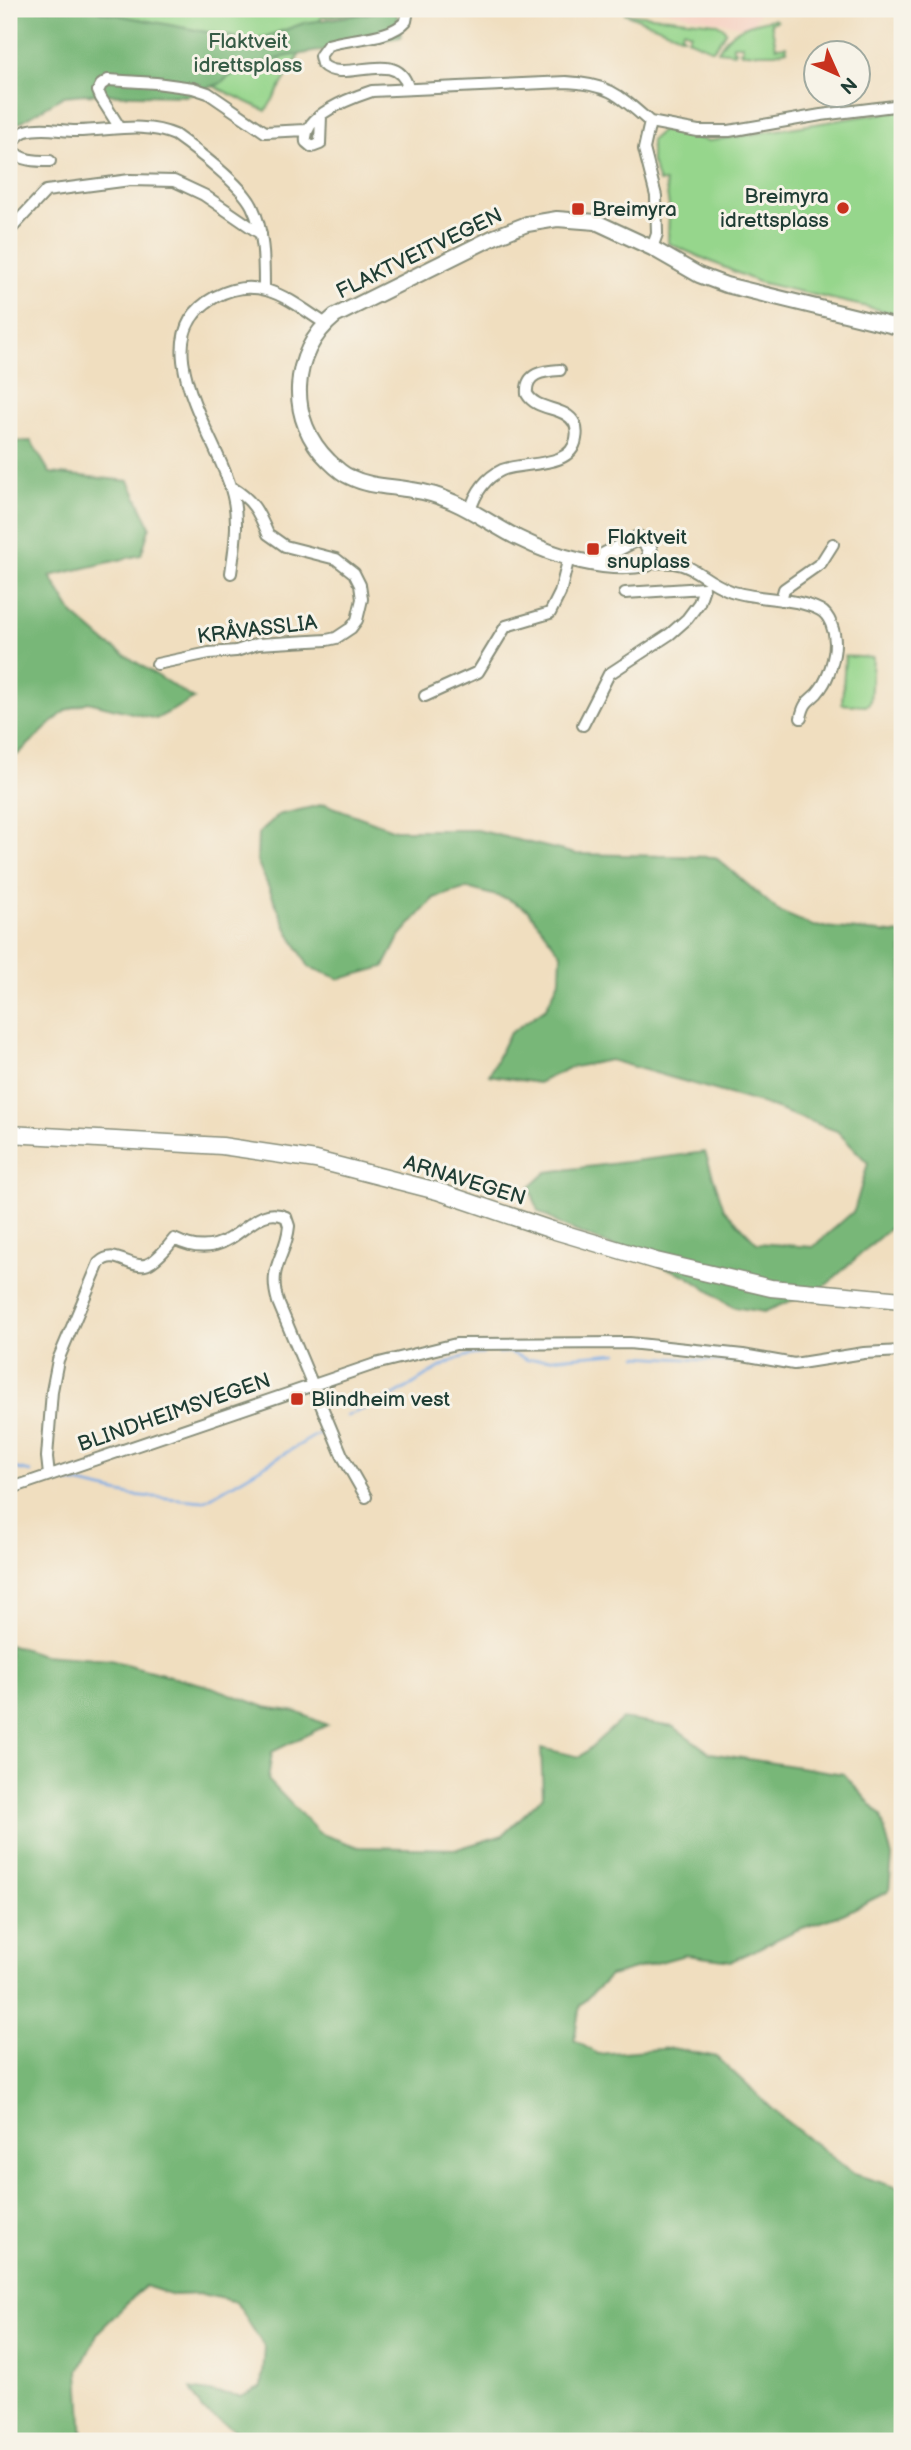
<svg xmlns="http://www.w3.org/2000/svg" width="911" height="2450" font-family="'Balsamiq Sans',sans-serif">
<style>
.built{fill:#f6d2c3}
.green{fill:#96d68c;stroke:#5a8a60;stroke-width:2}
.forest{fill:#78b778;stroke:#4c7a56;stroke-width:2}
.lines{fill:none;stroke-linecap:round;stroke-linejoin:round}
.stream{stroke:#79abe5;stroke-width:2.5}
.minor-casing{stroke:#888e7a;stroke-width:14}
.major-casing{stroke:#888e7a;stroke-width:18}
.highway-casing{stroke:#888e7a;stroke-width:19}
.minor{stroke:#fff;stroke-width:10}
.major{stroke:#fff;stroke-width:14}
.highway{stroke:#fff;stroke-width:16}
.poi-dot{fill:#c8321e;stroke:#f7f3e8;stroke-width:2.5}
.labels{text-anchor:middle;stroke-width:6;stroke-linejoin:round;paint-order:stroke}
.park-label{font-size:21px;fill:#375c46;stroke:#f7f3e8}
.poi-label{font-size:21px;fill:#1f3d34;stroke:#f7f3e8;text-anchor:start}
.street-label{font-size:21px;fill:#1f3d34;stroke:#f7f3e8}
</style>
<rect width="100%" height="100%" fill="#f7f3e8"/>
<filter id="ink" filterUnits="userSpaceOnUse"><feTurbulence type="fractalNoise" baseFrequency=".0143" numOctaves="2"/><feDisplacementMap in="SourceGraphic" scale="14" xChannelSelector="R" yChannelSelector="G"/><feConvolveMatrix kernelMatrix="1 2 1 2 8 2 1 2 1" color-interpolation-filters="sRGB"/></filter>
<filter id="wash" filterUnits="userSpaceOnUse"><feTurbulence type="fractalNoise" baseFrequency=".00686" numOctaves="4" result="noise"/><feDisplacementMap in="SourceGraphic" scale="28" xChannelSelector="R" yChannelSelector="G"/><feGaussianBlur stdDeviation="1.57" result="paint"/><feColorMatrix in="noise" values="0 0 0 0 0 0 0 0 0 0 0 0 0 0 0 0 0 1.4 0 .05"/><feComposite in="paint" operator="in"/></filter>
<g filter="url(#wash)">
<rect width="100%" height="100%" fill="#f0debf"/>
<path class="built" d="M656,9H761L750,28Z"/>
<path class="green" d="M87,9H386L322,17L266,111L207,83Z
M624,13L715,23L724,28L726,32L713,50L688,39L691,33L683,30L681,35L684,37H683Z
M774,19L777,21L771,23L776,47L786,46L787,50L775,53H742L740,51L743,50L742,45H733V50H736L735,53L718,51C730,28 750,23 774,19Z
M902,110V315L758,282L668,243L669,206L665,182H659L651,160V140L662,130L709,141Z
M845,656L873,658L870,702L866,706L842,704Z"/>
<path class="forest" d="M9,9H97L102,12L254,41L304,23L396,9L401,37L284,57L240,69L219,84L187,96L84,94L64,96L9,129Z
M31,441L50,473L129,481L150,526L141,555L50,576L73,614L106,643L194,699L156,719L88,702L66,710L17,755L9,752V442Z
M325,804L395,830H477L576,854L715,857L780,912L813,926L902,934V1217L824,1287L764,1312L733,1307L687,1276L563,1226L538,1211L530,1187L547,1172L705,1152L724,1209L757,1243L813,1247L854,1211L868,1163L837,1131L760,1103L610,1060L569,1068L538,1083L489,1075L509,1034L546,1008L560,979L561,954L528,910L508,899L467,888L434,898L400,936L384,967L340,979L309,967L287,929L257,861L258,834L278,815Z
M9,1644L42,1655L110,1660L212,1687L265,1707L297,1712L327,1725L272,1752L268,1780L319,1833L358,1847L457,1849L503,1835L543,1796L541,1748L580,1757L622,1719L674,1727L710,1753L844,1774L881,1816L892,1857L889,1891L843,1914L794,1931L732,1961L685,1955L610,1976L580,2005L574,2040L598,2054L672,2048L717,2057L781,2117L854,2174L902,2189V2441H253L202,2410L191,2389L241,2397L262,2387L265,2348L236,2302L202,2294L173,2295L145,2286L98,2332L79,2371L83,2441H9Z"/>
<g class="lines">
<path class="stream" d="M499,1353L509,1352L528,1360L617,1353
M637,1356L733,1362
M347,1416C363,1409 379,1403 393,1396C423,1381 449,1354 483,1354
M9,1467L31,1472
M57,1479L130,1495L204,1501L323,1431"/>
</g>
</g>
<g filter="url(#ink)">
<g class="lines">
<defs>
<path id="minor" d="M408,10L406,21C389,40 352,37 328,45L320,56L322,64C343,86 396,46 408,87
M321,115L320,144L312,147L306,142C302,115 351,98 372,91L566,82C609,84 619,95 650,122
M120,128L101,98L98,91L101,85L108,80L156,83L193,88L208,93L265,132L306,130
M50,161C36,161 21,161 12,150L13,141C17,137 22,132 26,131C41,126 61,131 76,131C110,131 143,121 175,135C196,150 241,184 252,206C264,231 264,260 264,287
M9,231L46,191L130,180L174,181L204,195L261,234
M652,248L657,234L656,196L644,149L650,122L698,131H729L821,115L902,105
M470,511C475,494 485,478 502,470C525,461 571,469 576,439C577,434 577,429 575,424C565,405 537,412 527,394C525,373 543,371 560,370
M647,564C695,557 694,577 731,591C757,600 795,597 820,610C830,615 835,632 835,643C835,657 829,677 821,688C812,702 805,697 801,718
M231,573C235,544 240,518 231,489C216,435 140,338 215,297C260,273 289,300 326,324
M781,600L784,589L821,563L833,544
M157,664L209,653L236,651L258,644L327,640L336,638L351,628L357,620L362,599L360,585L354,573L336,559L285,546L268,534C258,511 253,500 231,487
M425,696L478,672L506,626L550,613L560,593L569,557
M583,725L609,674L670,634L687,619L699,603L704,588L625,593
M49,1475L47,1457L52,1391L58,1360L99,1263C115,1248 128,1268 145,1265C153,1264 169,1246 174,1239C234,1269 248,1200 286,1217L289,1226C286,1258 267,1265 278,1302L342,1455L366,1497
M9,1489L375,1364L456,1344L629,1343L743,1355L794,1364L864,1353L902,1351
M9,2440L11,2441"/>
<path id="major" d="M591,562L638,538C650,544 653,552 647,564C606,572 556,557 518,538C496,527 476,512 453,502C440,496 426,492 412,490C391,486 370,487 350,477C342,474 335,467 329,461C287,421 289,353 335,316L494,237L527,224L557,219L596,222L652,248L699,275L726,285L902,328"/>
<path id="highway" d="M9,1134L222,1146L316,1160L437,1191L552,1230L656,1261L771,1288L902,1300"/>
</defs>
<use href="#minor" class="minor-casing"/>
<use href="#major" class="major-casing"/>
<use href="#highway" class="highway-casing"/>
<use href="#minor" class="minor"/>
<use href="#major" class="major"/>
<use href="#highway" class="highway"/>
</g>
</g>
<g class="poi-dot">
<circle cx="843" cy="208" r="7"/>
<rect x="571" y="202" width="14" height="14" rx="3.5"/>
<rect x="586" y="542" width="14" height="14" rx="3.5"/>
<rect x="290" y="1392" width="14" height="14" rx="3.5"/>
</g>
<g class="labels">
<g class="park-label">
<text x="248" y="48">Flaktveit<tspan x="248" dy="24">idrettsplass</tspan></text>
</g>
<g class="poi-label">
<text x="829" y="203" text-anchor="end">Breimyra<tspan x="829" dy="24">idrettsplass</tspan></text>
<text x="592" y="216">Breimyra</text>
<text x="607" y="544">Flaktveit<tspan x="607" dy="24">snuplass</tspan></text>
<text x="311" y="1406">Blindheim vest</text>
</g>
<g class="street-label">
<text transform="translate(419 253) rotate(-26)" y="7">FLAKTVEITVEGEN</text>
<text transform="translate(257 629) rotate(-7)" y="7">KRÅVASSLIA</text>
<text transform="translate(465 1180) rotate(17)" y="7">ARNAVEGEN</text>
<text transform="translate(174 1412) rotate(-19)" y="7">BLINDHEIMSVEGEN</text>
</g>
</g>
<rect width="911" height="2450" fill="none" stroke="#f7f3e8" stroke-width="35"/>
<g transform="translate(837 74) rotate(135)"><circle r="33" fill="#f7f3e8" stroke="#a1aaa0" stroke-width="2"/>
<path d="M0-5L12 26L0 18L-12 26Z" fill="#c8321e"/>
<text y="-10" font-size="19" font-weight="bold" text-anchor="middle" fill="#1f3d34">N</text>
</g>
</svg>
